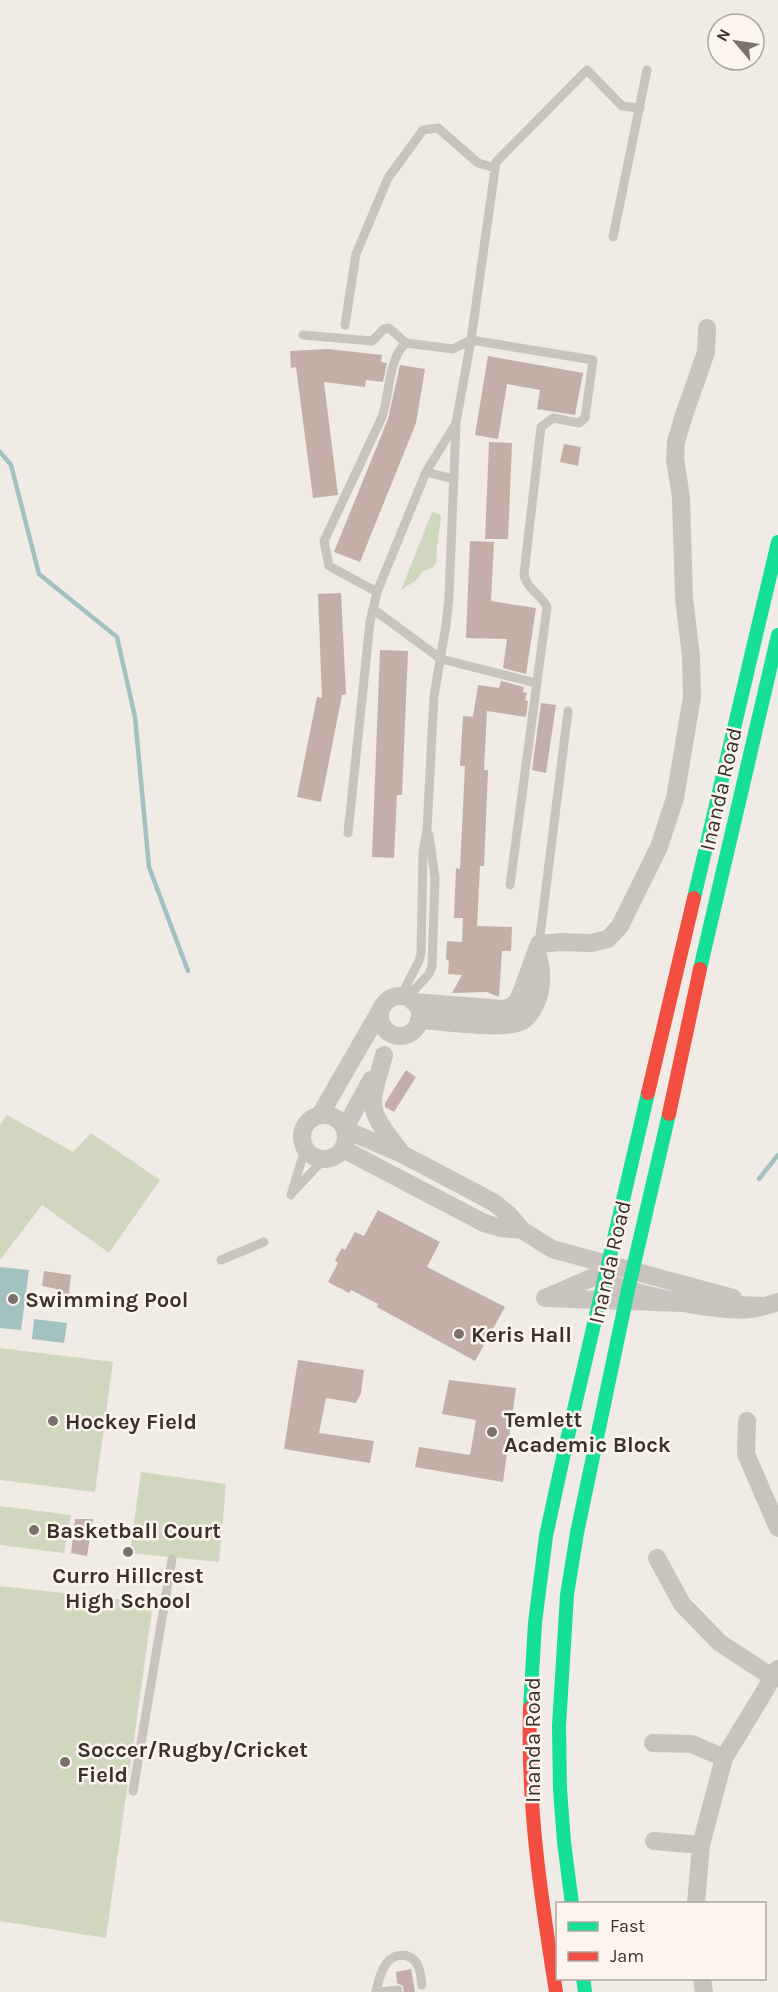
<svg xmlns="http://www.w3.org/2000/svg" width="778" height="1992" font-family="Karla,sans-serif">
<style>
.green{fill:#d1d6bf}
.water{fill:#a1c2c1}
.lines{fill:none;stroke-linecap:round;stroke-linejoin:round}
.stream{stroke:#a1c2c1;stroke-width:4.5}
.building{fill:#c3afa7}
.lane{stroke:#c9c3be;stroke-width:9}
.street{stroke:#c9c3be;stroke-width:18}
.fast{stroke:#16e098;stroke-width:14}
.jam{stroke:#f24e42;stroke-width:14}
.poi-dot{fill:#7a716c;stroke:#fbf5ee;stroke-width:2}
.labels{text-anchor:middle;stroke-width:5;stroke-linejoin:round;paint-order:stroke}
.street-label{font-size:22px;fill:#3b302b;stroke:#fbf5ee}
.poi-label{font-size:22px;font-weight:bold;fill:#3b302b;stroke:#fbf5ee;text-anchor:start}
</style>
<rect width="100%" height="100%" fill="#f0ebe5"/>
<path class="green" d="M432,512L439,514L441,517C440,527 435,556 437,562L432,568L422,572L418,579L401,590Z
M7,1115L73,1152L91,1133L160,1180L109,1253L42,1205L0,1260V1125Z
M0,1348L113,1362L95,1492L0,1480Z
M141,1472L226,1484L219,1562L130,1553Z
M0,1506L71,1515L64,1553L0,1545Z
M0,1586L153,1603L106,1938L0,1921Z"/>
<path class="water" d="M0,1267L29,1270L21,1330L0,1328Z
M34,1319L67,1323L64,1343L32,1339Z"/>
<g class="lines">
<path class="stream" d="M0,452L11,465L39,574L117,637L135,717L149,867L188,971
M759,1179L778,1155"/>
</g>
<path class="building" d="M328,349L382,355L381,362L387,363L383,382L366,380L365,387L324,382L338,495L313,498L296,367L291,368L290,351Z
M488,356L583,373L575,415L537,409L540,390L507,384L498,439L475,435Z
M400,365L425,369L416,423L360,562L334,552L388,419Z
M489,442L512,443L508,539H485Z
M564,444L581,447L578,466L560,462Z
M470,541L494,542L491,601L536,608L526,674L503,668L507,639L466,638Z
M341,593L346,694L342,695L321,802L297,797L317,697L322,698L318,594Z
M380,650L408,651L402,795H397L394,858L372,857Z
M501,681L524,687L523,692L527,693L525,700L528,701L526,717L487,711L484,770H488L484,866H480L477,926L512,927L511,951H502L499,997L487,992L452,993L462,975L448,974L449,961L446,959L447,941L462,942L463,918H454L456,868L460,869L465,766H460L463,716L473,717L478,685L499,688Z
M541,703L556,705L546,773L532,770Z
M406,1070L416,1077L394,1112L385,1107V1103Z
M378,1210L440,1242L427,1267L505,1307L475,1361L377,1307L378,1304L351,1290L349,1293L328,1282L338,1263L335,1260L342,1248L345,1250L355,1232L364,1236Z
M44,1271L71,1275L68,1302L55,1300L57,1289L42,1286Z
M298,1360L364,1370L361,1393L356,1403L326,1398L319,1433L374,1441L370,1463L284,1449Z
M449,1380L516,1388L503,1482L415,1467L419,1447L470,1455L476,1420L442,1414Z
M75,1519H93L87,1556L71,1553Z
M411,1969L415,1992H404L403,1986L397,1983L396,1972Z"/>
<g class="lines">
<path class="lane" d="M613,237L647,70
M345,325L356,254L388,178L423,130L438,128L478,163L495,168
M303,335L372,341L384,329L389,328L406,343
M426,472L454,479
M377,592L329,566L324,541L382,417C390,395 388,358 406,343L453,349L471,340L593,360L585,418L579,423L553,418L541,427L524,574C526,589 541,594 547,607L510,885
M373,609L441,659L536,683
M348,833L370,622L377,592L426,472L456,423
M539,944L568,711
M401,996L419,961L421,954L423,852L427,830L434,696L446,625L449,597L456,423L471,340L496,162L587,70L622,106L640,108
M407,998L429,974L432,967L435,877L429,835
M294,1191L323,1160
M291,1195L305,1149
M221,1260L264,1242
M133,1791L172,1559
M376,1992C378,1983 380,1972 386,1964C394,1952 412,1952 418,1966C421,1972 421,1979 422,1985
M380,1992L398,1990"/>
<path class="street" d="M380 1016a20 20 0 1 1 40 0a20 20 0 1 1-40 0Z
M413,1002L504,1009C513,1007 516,1004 520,996L539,944L561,942L591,943L608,939L620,926L659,847L675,798L692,697L691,657L684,598L681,497L675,459L676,442L683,418L706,352L707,328
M419,1020C441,1021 505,1031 522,1021C530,1016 535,1007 538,998C543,982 542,969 537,952
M384,1055C370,1108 364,1105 400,1151
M302 1137a22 22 0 1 1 44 0a22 22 0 1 1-44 0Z
M320,1115L380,1011
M345,1128L371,1080
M346,1130L402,1154L493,1202L508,1214L522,1230L552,1249L733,1298
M343,1149L484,1223L501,1228L522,1230
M764,1306L545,1298L596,1276C620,1293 721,1313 751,1309C760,1308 769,1305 778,1302
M747,1421L746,1454L778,1528
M657,1558L682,1604L720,1643L772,1677
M653,1743L692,1744L724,1758
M654,1841L701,1845
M696,1904L701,1845L724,1758L778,1669
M702,1978L704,1992"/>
<path class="fast" d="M694,898L778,542
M700,969L778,635
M530,1708L535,1623L546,1536L566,1444L648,1093
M572,1904L564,1842L560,1789L559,1726L567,1595L577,1533L628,1290L669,1114
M583,1978L585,1992"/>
<path class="jam" d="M648,1093L694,898
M669,1114L700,969
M530,1708C527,1804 541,1898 556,1992"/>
</g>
<g class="poi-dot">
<circle cx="13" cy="1299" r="6"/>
<circle cx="459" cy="1334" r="6"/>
<circle cx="53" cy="1421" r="6"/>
<circle cx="492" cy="1432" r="6"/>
<circle cx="34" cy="1530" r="6"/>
<circle cx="128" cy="1552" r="6"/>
<circle cx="65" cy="1762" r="6"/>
</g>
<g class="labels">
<g class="street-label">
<text transform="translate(720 789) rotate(-77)" y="8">Inanda Road</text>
<text transform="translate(609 1262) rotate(-77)" y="8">Inanda Road</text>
<text transform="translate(532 1740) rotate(-90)" y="8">Inanda Road</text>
</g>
<g class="poi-label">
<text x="25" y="1307">Swimming Pool</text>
<text x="471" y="1342">Keris Hall</text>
<text x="504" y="1427">Temlett<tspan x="504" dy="25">Academic Block</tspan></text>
<text x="65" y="1429">Hockey Field</text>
<text x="46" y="1538">Basketball Court</text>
<text x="128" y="1583" text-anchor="middle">Curro Hillcrest<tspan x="128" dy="25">High School</tspan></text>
<text x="77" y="1757">Soccer/Rugby/Cricket<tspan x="77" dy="25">Field</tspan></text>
</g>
</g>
<rect x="556" y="1902" width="210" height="78" fill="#fbf5ee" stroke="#aea6a0" stroke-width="1.5"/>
<rect x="568" y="1922" width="30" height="9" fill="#16e098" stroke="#aea6a0" stroke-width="1.5"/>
<text x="610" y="1932" font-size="18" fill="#3b302b">Fast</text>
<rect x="568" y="1952" width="30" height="9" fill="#f24e42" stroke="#aea6a0" stroke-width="1.5"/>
<text x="610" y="1962" font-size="18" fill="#3b302b">Jam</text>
<g transform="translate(736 42) rotate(299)"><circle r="28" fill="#fbf5ee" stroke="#aea6a0" stroke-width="1.5"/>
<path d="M0-4.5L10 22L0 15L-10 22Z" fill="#7a716c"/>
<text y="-9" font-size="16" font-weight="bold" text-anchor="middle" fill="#3b302b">N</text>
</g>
</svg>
